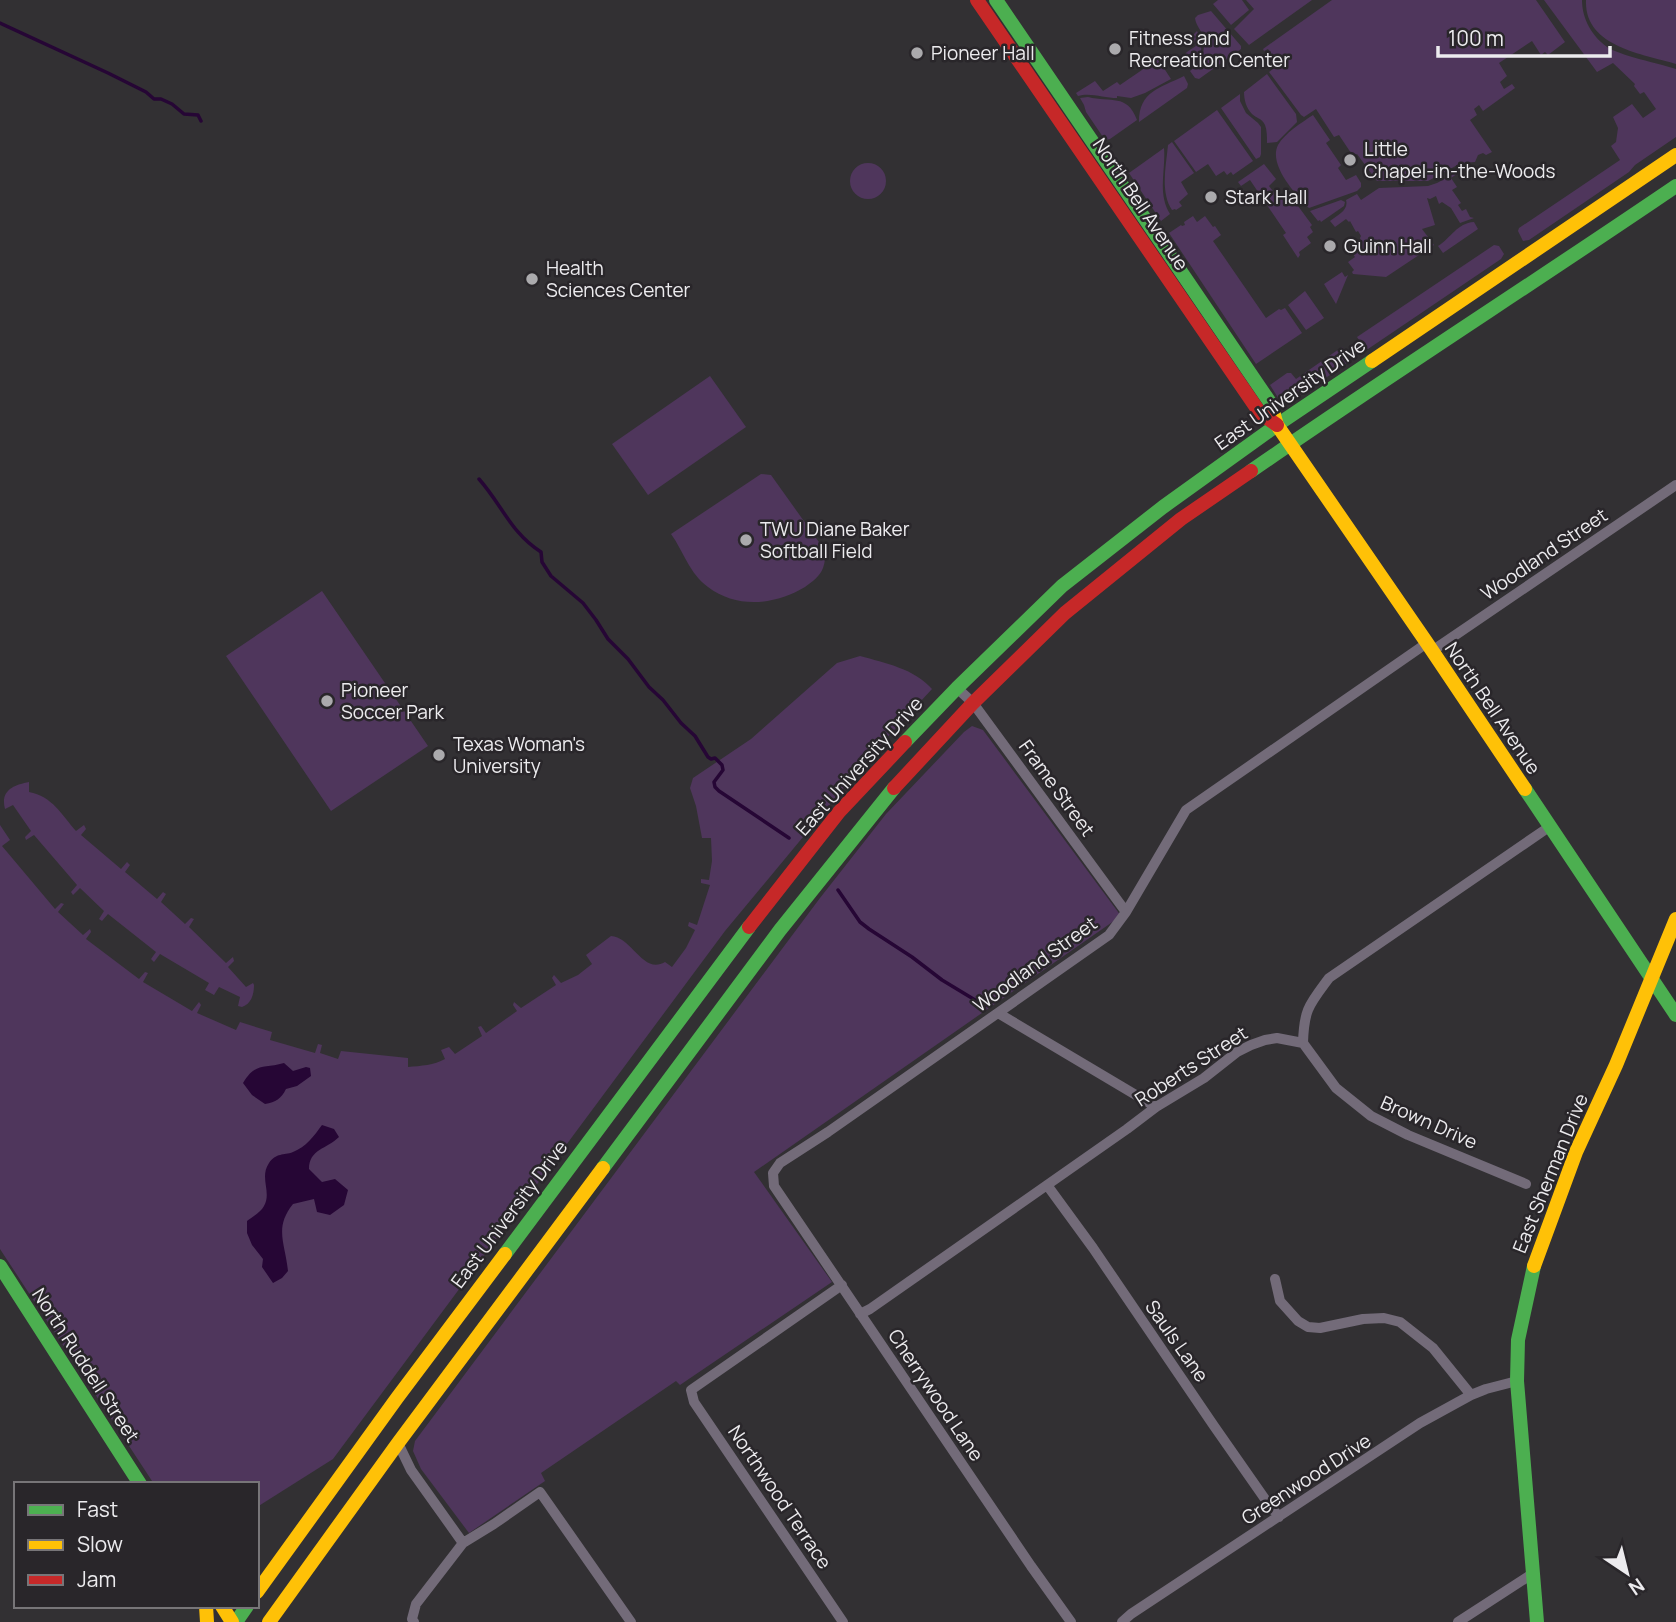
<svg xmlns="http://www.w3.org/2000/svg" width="1676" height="1622" font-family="Manrope,sans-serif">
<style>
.green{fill:#4f365c}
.water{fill:#260635}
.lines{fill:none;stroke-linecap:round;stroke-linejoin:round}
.stream{stroke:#260635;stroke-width:3.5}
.street{stroke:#736b79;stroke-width:10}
.fast{stroke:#4caf50;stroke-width:14}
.slow{stroke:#ffc107;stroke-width:14}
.jam{stroke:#c62828;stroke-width:14}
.poi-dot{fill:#abaaad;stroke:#29262a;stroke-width:2.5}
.labels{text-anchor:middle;stroke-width:5;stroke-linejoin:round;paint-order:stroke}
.poi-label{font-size:19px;fill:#ecebee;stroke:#29262a;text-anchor:start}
.street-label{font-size:19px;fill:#ecebee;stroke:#29262a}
</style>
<rect width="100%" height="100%" fill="#323033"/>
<path class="green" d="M1218,0H1242L1249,10L1231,25L1213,4Z
M1246,0H1312L1249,45L1234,29L1254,9Z
M1332,0H1536L1565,42L1548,55L1545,52L1541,55L1532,41L1499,63L1507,76L1500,82L1504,89L1512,84L1515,88L1483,111L1479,105L1474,109L1477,115L1470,120L1492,152L1486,155L1483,153L1478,155L1475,162L1461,163L1428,181H1377L1357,154L1353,156L1339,135L1334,137L1316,109L1304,117L1301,115L1269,72L1278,65L1268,49L1264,51L1263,49Z
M1544,0H1582C1582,19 1592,36 1607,47C1618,55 1661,64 1676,69V137L1635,165L1629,172L1529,240L1523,241L1518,231L1519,228L1620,160L1611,146L1616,142L1618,128L1613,117L1632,104L1643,118L1656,109L1644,92L1640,94L1634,86L1635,84L1613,63L1597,72Z
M1586,0H1676V64C1643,54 1584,47 1586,0Z
M1211,11L1241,46V49L1199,79L1195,78L1190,71C1202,62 1207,49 1202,34C1199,27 1196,25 1195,18L1198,15Z
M1197,31C1202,40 1203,51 1198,60L1197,59L1192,64L1193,66L1189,69C1179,55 1184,54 1196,46L1192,36Z
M1158,59L1171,79L1145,93L1131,98L1117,96V98C1104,98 1090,92 1078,96L1076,93L1095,81L1103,91L1117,82L1120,85Z
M1267,74L1296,114L1297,122L1277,142L1267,143C1267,137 1267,130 1265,125C1262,118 1256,118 1252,114C1246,108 1244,99 1244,92Z
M1184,76L1188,84L1187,88L1139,122C1139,91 1160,88 1184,76Z
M1240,94V101L1246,113L1258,123L1261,127V154L1260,157L1256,159L1221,108Z
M1088,97C1111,103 1127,93 1137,120L1110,139L1105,140L1086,112L1084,105L1080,98Z
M1217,110L1253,161L1233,175L1231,172L1227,175L1224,171L1216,176L1208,164L1196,172L1174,141Z
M1313,115L1330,140L1326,143L1341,165L1338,168L1346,180L1356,175L1361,183V187L1357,191L1309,208C1296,195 1268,165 1278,145C1285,133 1301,123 1313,115Z
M1172,142L1194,173L1181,182L1188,194L1179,202L1182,206L1176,210L1175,209L1172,210C1160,192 1166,166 1168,145Z
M1164,148C1166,170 1157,193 1170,214L1161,221L1129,173Z
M850 181a18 18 0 1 1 36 0a18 18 0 1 1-36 0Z
M1264,164L1276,179L1269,186L1278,198L1287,191L1312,225L1310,227L1313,232L1307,237L1311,243L1299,252L1300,255L1298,258L1283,235L1286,233L1250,180L1241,186L1238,182Z
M1463,169H1469L1461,171L1451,178L1457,187L1452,190L1461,203L1458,205L1462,211L1466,209L1470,217L1474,218L1460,223L1451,208L1442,202L1439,204L1436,196L1430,199L1427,198L1435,225L1422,229L1434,245L1386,277L1353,274L1352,272L1354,270L1348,262L1355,257L1350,250L1361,241L1360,238L1361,236L1358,231L1356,232L1350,221L1349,222L1346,219L1335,227L1330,221C1338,215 1349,210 1346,200L1357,194L1361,200L1379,188L1428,186L1437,183Z
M1341,200L1345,202L1344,206L1321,222L1320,220L1318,221L1310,211Z
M1193,216L1197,222L1205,216L1213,227L1215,226L1221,235L1213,241L1266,318L1279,309L1281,310L1285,308L1302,333L1256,364L1169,233L1181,225L1182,226L1185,225L1184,222Z
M1474,222L1478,229L1443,253L1438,246C1451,238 1457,223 1474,222Z
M1494,245L1499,246L1504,254L1501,259L1368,349H1365L1357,337Z
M1342,272L1345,277L1348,275L1336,304L1324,284Z
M1305,291L1324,318L1306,330L1288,305Z
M1342,347L1350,357L1351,361L1291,401H1280L1270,385L1287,373H1291L1296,379Z
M710,376L746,427L648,495L612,444Z
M761,474L771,475L826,552C825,557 825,563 823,568C820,576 812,582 805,587C775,605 737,609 708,587C689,573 684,552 671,534Z
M322,591L428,746L331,811L226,656Z
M860,656C885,663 915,669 932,689L871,755L725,931L333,1459L257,1507V1484H154L0,1249V825L10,840L2,846L55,909L61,903L64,904L58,912L83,935L90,929L91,932L86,939L139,979L145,972L148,973L143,982L192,1011L199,1002L201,1005L197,1013L236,1030L240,1022L272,1032L270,1040L315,1053L318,1044L322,1045L320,1053L338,1059L341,1051L408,1058V1067C421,1066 434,1065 445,1059L441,1050L449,1047L455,1054L482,1036L478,1027L481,1026L486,1033L517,1011L513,1005L514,1002L521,1008L556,985L552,978L554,975L561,983L578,975L592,964L586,955L611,936C632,937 643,975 665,962L672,967L686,948L695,930L688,926L689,922L697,925L710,885L701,883V879L709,880L712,861L711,838H702L696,806L690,788L693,778L751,739L837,663Z
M972,726L983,730L1121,916L754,1172L832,1282L680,1385L676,1381L541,1473L545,1481L469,1533L421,1469L413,1451L415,1441L820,898L886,814L964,732Z
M29,782V792C52,796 62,815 76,831L84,825L86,829L81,835L121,869L127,862L130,865L125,872L157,899L163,892L166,894L161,902L185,924L191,918L194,919L189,927L226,963L233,957L234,961L228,967L246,987L253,983L254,985C254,995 251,1004 242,1007L238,1006L240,997L219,987L214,995L205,990L209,983L160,954L154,962L151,959L156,952L108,914L102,921L99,919L104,911L80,888L73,895L71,892L77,885L34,835L26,840L25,837L31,831L13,805L5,809C0,790 14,785 29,782Z"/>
<path class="water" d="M284,1063L293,1071L306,1067L310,1068L311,1076L297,1086L286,1089C281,1099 276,1102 265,1104L252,1095L243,1083C256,1062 263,1069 284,1063Z
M322,1125L334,1129L339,1137C327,1149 309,1149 309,1169L322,1182L335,1179L348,1190L344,1205L330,1215L317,1212L314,1199L293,1204C274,1228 285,1242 288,1271L282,1278L273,1283L262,1267L263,1259L252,1245L247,1233V1221C252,1217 261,1212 264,1206C272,1192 259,1178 269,1163C277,1152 283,1156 293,1152C306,1147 314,1136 322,1125Z"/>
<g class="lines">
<path class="stream" d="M0,23L108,73L146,92L154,99H161L172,104L184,114L198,115L201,121
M479,479C502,505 511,533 541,552L542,562L551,576L583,603L596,620L608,639L628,659L649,687L663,700L681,723L695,736L708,757L711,759L715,758L722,765L723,770L714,782L715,787L719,791L789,838
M838,890L860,922L869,929L912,957L942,980L985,1006"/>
<path class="street" d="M1432,651L1676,485
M957,688L973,703L1126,912
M998,1013L1156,1107
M1303,1043C1304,1009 1309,1005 1329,978L1549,827
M1303,1043L1336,1088L1371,1116L1408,1135L1526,1184
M1047,1185L1093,1248L1214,1426L1265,1499L1279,1517
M1275,1279L1280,1301L1298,1321L1308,1327L1320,1328L1363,1319L1384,1318L1400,1322L1433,1348L1471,1395
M842,1285L691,1390L694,1402L843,1622
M860,1314L870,1309L1127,1129L1156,1107L1204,1078L1237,1052L1251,1045L1265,1040L1277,1038L1303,1043
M398,1443L411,1470L463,1543
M414,1622L412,1619L416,1604L463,1543L494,1524L540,1492L631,1622
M1071,1622L1031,1566L774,1186L773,1173L780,1163L828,1132L1109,935L1126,912L1186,810L1427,643
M1122,1622L1131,1614L1420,1423L1471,1395L1486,1389L1517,1381
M1458,1622L1532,1574"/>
<path class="fast" d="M996,0L1271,404L1274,415
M1251,471C1391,374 1535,282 1676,186
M905,742L957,688L1062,586L1163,507L1277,425L1372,361
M1525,789L1676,1015
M603,1168L780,930L894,788
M505,1254L749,927
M0,1266L140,1484
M1534,1266L1518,1340L1517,1381L1537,1622
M236,1622L247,1606"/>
<path class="slow" d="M1372,361L1676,155
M1274,415L1277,425L1427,643L1525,789
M1534,1266L1576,1152L1616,1065L1676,919
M257,1592L397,1398L505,1254
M206,1606L207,1622
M222,1606L232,1622
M269,1622L398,1443L603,1168"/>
<path class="jam" d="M977,0L1260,413L1277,425
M894,788L973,703L1065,613L1181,519L1251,471
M749,927L839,812L905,742"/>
</g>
<g class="poi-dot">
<circle cx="1115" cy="49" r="7"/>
<circle cx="917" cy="53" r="7"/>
<circle cx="1350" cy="160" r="7"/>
<circle cx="1211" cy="197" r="7"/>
<circle cx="1330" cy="246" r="7"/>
<circle cx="532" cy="279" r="7"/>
<circle cx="746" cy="540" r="7"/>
<circle cx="327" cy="701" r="7"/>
<circle cx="439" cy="755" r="7"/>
</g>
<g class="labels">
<g class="poi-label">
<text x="1129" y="45">Fitness and<tspan x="1129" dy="22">Recreation Center</tspan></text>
<text x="931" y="60">Pioneer Hall</text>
<text x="1364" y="156">Little<tspan x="1364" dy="22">Chapel-in-the-Woods</tspan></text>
<text x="1225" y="204">Stark Hall</text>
<text x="1344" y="253">Guinn Hall</text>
<text x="546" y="275">Health<tspan x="546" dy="22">Sciences Center</tspan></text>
<text x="760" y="536">TWU Diane Baker<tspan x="760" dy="22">Softball Field</tspan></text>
<text x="341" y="697">Pioneer<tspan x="341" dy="22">Soccer Park</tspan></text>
<text x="453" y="751">Texas Woman's<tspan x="453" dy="22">University</tspan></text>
</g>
<g class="street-label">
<text transform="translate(1141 204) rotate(56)" y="7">North Bell Avenue</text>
<text transform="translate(1290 394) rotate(-35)" y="7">East University Drive</text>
<text transform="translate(1544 554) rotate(-34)" y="7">Woodland Street</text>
<text transform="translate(1493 708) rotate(56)" y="7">North Bell Avenue</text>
<text transform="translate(859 766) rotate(-48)" y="7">East University Drive</text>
<text transform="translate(1057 788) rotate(54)" y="7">Frame Street</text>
<text transform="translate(1035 964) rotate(-36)" y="7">Woodland Street</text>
<text transform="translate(1191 1066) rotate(-33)" y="7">Roberts Street</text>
<text transform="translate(1429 1122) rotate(24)" y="7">Brown Drive</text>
<text transform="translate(1550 1173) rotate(-68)" y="7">East Sherman Drive</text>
<text transform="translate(509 1214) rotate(-53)" y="7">East University Drive</text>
<text transform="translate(1177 1341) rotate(55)" y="7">Sauls Lane</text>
<text transform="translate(86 1365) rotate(57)" y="7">North Ruddell Street</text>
<text transform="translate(936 1395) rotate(56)" y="7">Cherrywood Lane</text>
<text transform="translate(1306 1479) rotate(-33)" y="7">Greenwood Drive</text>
<text transform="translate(780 1497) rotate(56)" y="7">Northwood Terrace</text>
</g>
</g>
<rect x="14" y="1482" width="245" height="126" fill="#29262a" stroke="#777578" stroke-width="2"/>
<rect x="28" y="1505" width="35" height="10" fill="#4caf50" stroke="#777578" stroke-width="2"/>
<text x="77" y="1517" font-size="21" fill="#ecebee">Fast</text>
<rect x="28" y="1540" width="35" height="10" fill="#ffc107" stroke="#777578" stroke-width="2"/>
<text x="77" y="1552" font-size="21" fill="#ecebee">Slow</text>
<rect x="28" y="1575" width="35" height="10" fill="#c62828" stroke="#777578" stroke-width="2"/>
<text x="77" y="1587" font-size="21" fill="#ecebee">Jam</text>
<g transform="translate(1627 1573) rotate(145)" stroke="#29262a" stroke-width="5" paint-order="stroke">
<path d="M0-5L12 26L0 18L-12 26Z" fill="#ecebee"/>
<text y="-10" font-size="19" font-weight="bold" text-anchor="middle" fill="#ecebee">N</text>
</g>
<path d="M1438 46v10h172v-10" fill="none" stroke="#ecebee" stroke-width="3.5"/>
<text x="1448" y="46" font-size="21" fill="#ecebee" stroke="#29262a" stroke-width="5" paint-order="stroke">100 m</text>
</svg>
